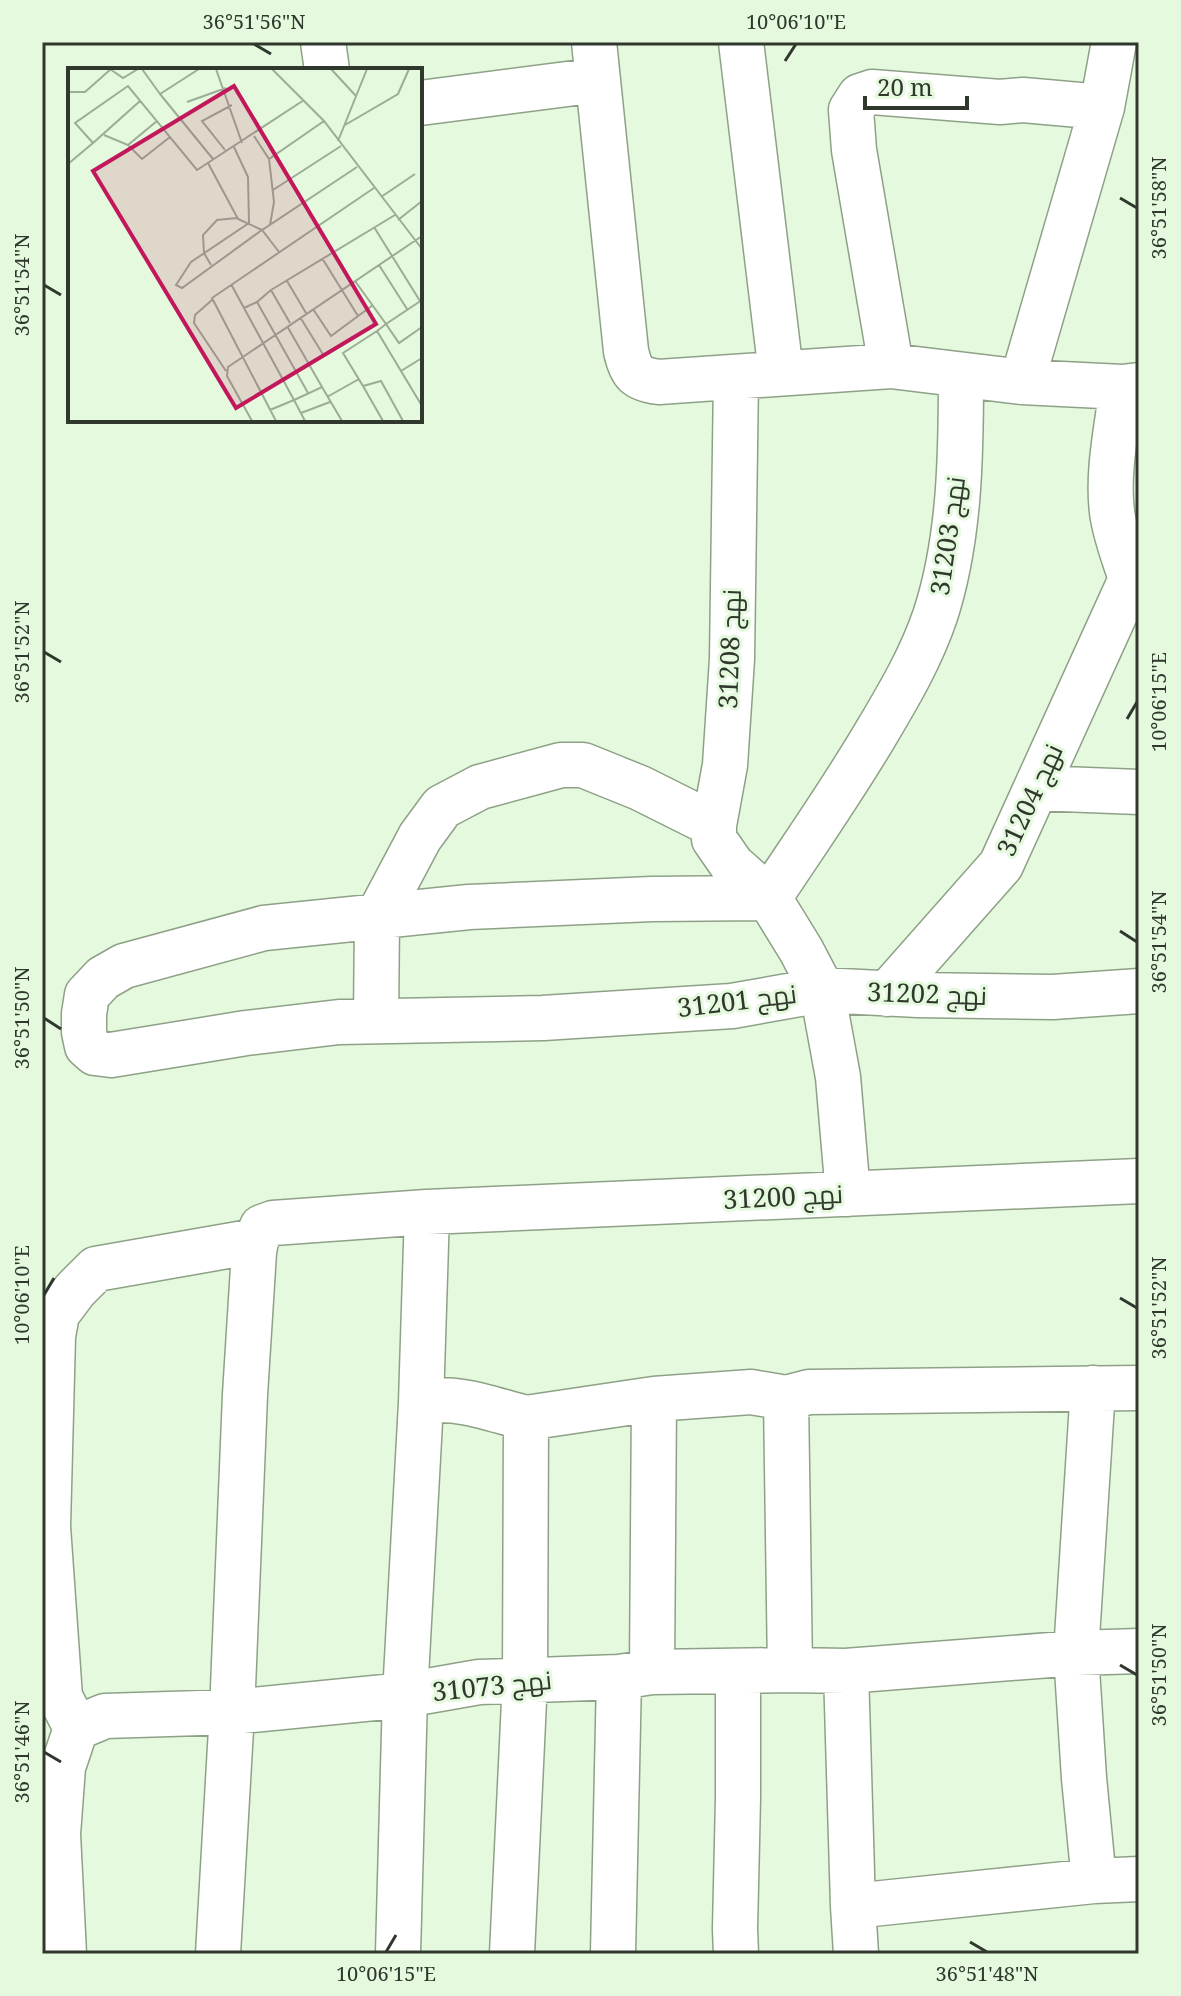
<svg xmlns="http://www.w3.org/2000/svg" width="1181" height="1996" font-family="'Noto Serif',Cairo,serif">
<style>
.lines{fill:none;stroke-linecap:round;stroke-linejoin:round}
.minor-casing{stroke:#8ea187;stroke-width:47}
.minor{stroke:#fff;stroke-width:44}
.ticks{fill:none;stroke:#30382d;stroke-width:3}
.labels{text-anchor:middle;stroke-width:6;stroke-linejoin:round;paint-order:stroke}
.street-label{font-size:26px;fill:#30382d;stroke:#e4f9dd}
.inset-road{fill:none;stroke:#9cac97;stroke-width:2}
.view{fill:#c2185b;fill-opacity:0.15;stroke:#c2185b;stroke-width:4}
.inset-edge{fill:none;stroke:#30382d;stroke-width:4}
.neatline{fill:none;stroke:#30382d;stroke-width:3}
.ticks-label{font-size:20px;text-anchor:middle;fill:#30382d}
</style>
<rect width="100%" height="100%" fill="#e4f9dd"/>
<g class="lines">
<defs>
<path id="minor" d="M323,42L327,70
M594,42L626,351C631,373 636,379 659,382L891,366L1022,382L1122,387L1139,385
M741,42L781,373
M420,103L598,80
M891,366L854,150L851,110L860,96L872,92L1000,102L1023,100L1102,107
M736,377L732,659L725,765L714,825V839L732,865L769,898L801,950L822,990L918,995L1053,997L1139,991
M1022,382L1102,107L1114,42
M1122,387C1117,428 1107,471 1112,512C1115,535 1124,557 1131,579L1139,580
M1036,788L1139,792
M887,994L1001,865L1131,579
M376,1021L377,918L420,837L442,807L480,787L561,765H583L640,788L714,825
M848,1194L838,1077L822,990L732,1006L543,1018L339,1022L246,1033L111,1055L95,1053L87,1046L84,1032V1014L87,995L103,978L124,966L264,928L469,907L652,899L769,898C806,842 844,788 878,730C900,693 921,657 935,616C960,540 961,455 961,376
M1093,1388L1076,1653L1084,1778L1094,1881
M786,1398L790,1670
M421,1403L427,1212
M846,1671L853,1906L1094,1881L1139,1879
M652,1672L654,1399L751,1392L786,1398L809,1392L1139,1388
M76,1728L60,1697L48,1527L53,1336L57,1314L75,1290L96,1269L256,1241
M853,1906L856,1954
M64,1954L58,1834L63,1767L76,1728L105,1716L232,1712L405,1695L479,1682L619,1677L652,1672L790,1670L846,1671L1076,1653L1139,1651
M218,1954L232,1712L245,1395L254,1252L256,1241L262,1227L273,1223L427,1212L1139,1181
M398,1954L405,1695L421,1403C456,1394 493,1410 526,1418
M512,1954L525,1680L526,1418L654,1399
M613,1954L619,1677
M736,1954L735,1929L738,1798V1671"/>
</defs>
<use href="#minor" class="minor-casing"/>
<use href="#minor" class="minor"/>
</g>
<path class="ticks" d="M254,44L271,54M785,61L796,44M1120,198L1137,208M44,285L61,295M44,652L61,662M1127,719L1137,702M1120,931L1137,942M44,1018L61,1029M44,1295L54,1278M1120,1298L1137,1308M1120,1665L1137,1675M44,1752L61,1762M970,1942L987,1952M386,1952L396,1935"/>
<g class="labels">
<g class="street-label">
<text transform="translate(948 536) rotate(-82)" y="9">نهج 31203</text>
<text transform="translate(730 649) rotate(-88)" y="9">نهج 31208</text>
<text transform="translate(1030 800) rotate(-65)" y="9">نهج 31204</text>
<text transform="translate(927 994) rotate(2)" y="9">نهج 31202</text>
<text transform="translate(737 1001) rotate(-7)" y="9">نهج 31201</text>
<text transform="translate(783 1197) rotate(-3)" y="9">نهج 31200</text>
<text transform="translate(492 1686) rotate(-6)" y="9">نهج 31073</text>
</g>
</g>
<g transform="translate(68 68)">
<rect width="354" height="354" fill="#e4f9dd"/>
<path class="inset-road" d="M42,1L55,10L70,1M74,1L92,26L131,1M148,1L174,75M204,1L256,53L354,181M263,1L288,28M0,24H17L43,1M92,26L145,91M72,33L25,75L7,55L60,18L129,102L236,32M119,34L158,20M277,57L330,26L341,1M36,67L60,77L74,91L102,69M186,68L201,91L256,53M270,73L299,1M60,77L89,53M166,79L180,109L181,155L123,194L108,217L114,220L194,162L211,184M157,82L134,53L164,37M201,91L206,134L202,157M140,95L170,151L194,162L289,99M0,96L25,75M205,122L273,78M313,129L347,106M330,152L354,133M250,158L264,184M306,159L352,233M254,190L290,248M143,197L136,185L135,167L149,152L169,150M311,197L339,241M219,213L238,245M287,213L318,256L309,263L333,303M163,216L176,240M203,222L189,234L240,325M144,232L127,247L126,255L158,303M354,232L318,256L331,275L354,259M189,234L176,240L226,332L202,342M245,241L263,268L305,237M232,249L256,288M222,255L203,222L327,147M219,258L254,319M309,263L275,285L295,318L313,313L335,353M354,290L333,303L354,338M295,318L315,353M259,329L291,311M233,345L262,334M184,353L159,308L160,299L354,168M208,353L144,230L306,120M237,353L226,332L254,319L274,353"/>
<path class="view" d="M166,18L308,256L168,340L25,103Z"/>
<rect width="354" height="354" class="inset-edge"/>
</g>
<rect width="1181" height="1996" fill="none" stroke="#e4f9dd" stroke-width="88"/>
<path d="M865 96v12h102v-12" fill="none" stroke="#30382d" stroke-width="4"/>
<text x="877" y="96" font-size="24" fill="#30382d" stroke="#e4f9dd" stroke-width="6" paint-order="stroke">20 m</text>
<rect x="44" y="44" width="1093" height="1908" class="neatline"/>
<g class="ticks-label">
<text x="254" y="29">36°51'56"N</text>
<text x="796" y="29">10°06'10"E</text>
<text transform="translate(1159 208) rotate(-90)" y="7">36°51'58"N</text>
<text transform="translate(22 285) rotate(-90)" y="7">36°51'54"N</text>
<text transform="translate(22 652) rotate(-90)" y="7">36°51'52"N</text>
<text transform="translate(1159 702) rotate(-90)" y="7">10°06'15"E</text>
<text transform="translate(1159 942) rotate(-90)" y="7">36°51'54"N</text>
<text transform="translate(22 1018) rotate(-90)" y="7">36°51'50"N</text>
<text transform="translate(22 1295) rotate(-90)" y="7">10°06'10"E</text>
<text transform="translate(1159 1308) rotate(-90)" y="7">36°51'52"N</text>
<text transform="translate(1159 1675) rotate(-90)" y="7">36°51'50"N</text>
<text transform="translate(22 1752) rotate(-90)" y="7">36°51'46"N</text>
<text x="386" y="1981">10°06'15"E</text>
<text x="987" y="1981">36°51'48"N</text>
</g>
</svg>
